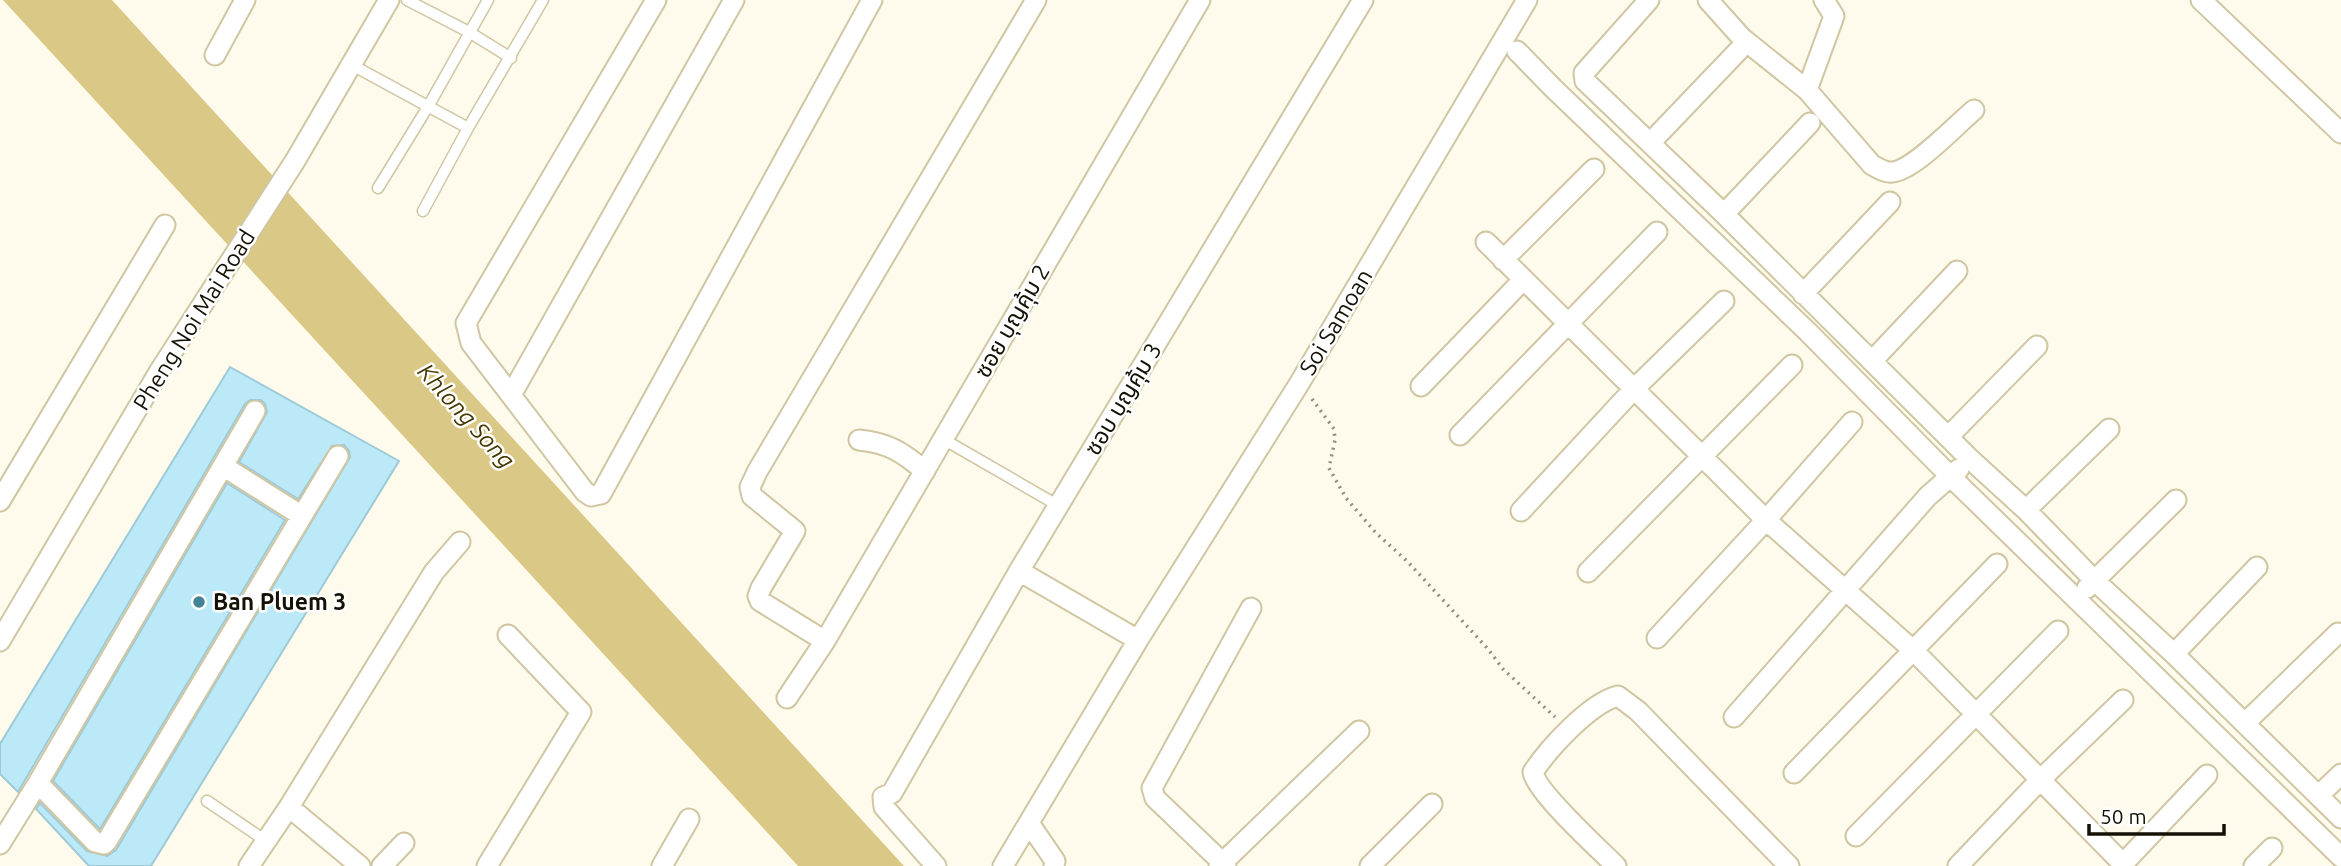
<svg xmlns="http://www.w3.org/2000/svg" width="2341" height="866" font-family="Ubuntu,'Noto Sans Thai',sans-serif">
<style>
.water{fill:#dac886}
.building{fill:#bce9f7;stroke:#9ecad7;stroke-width:2}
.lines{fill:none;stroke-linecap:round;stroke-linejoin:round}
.service-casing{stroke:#d0c6a2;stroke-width:13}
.minor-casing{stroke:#d0c6a2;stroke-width:23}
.path{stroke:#908c7e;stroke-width:3.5;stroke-dasharray:2 5;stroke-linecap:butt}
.service{stroke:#fff;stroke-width:10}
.minor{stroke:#fff;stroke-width:19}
.poi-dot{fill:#428395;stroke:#fff;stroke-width:2.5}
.labels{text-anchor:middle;stroke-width:5;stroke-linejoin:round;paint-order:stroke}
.street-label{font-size:23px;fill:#151205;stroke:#fff}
.poi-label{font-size:23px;font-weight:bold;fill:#151205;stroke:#fff;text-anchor:start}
.water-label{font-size:24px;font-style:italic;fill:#453801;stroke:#fff}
</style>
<rect width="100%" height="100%" fill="#fffbec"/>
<path class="water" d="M3,0H112L904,866H798Z"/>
<path class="building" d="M230,367L399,461L151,866H89L36,809L40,803L87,851L107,856L116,850L350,457L349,451L344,445L332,446L298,499L239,462L267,412L265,404L261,400H250L245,404L18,792L0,774V744Z
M227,483L285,520L100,829L53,781Z"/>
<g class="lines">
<defs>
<path id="service" d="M407,0L469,32L511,58
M352,65L468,128L543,0
M378,188L429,105L488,0
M423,211L468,128
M943,439L1059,506
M207,801L266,841"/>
<path id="minor" d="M656,0L466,323L471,343L585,492L591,496L601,494L872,0
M1649,0L1584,73L1585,81L1724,214L1969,458L2026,510L2095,581L2174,654L2341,818
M1708,0L1742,38L1807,90
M1824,0L1834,16L1807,90L1872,165C1878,168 1885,173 1892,172C1913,171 1956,125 1974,110
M2201,0L2341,133
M1517,51L1553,88L1808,332L1951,477L2341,857
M215,55L245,0
M1650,143L1739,50
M1724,214L1810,123
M1486,242L1766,520L1914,651L2125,866
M1503,260L1594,169
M1803,294L1890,202
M1873,360L1957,271
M1421,386L1523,280
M511,395L734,0
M1460,435L1657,232
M1948,437L2037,346
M859,440C889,443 902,452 925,471
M223,466L302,516
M0,501L165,225
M2026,510L2109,429
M1521,511L1633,390L1724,301
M1019,571L1138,640
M1588,572L1792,365
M2087,588L2176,500
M1657,638L1766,520L1852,422
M0,641L159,372L295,161L389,0
M825,641L760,601L758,596L761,588L795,531L752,496L750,487L757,472L1036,0
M2174,654L2257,567
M787,698L825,641L1200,0
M1734,717L1928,496L1959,469
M2245,723L2338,633
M1794,773L1997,564
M38,783L95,842L104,844L107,841L338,456
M2319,795L2341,774
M289,807L360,866
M1029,823L1055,861L1054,866
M1856,836L2058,631
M0,844L38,783L255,411
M249,866L289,807L434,572L460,542
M382,866L404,843
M487,866L581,712L508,635
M662,866L689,819
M936,866L884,807L883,797L892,793L1019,571L1363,0
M1003,866L1138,640L1299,384L1527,0
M1219,866L1359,731
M1226,866L1155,798L1152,788L1251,608
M1370,866L1432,804
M1616,866C1599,849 1536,792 1533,772C1549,748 1590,703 1618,696L1638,711L1789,866
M1958,866L2041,779L2123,700
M2121,866L2207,775
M2254,866L2272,848"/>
</defs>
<use href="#service" class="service-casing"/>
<use href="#minor" class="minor-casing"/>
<path class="path" d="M1312,399L1334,429L1335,440L1329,468L1346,498L1376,533L1408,562L1488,649L1503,669L1555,717"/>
<use href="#service" class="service"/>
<use href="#minor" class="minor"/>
</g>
<circle class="poi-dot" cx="199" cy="602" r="7"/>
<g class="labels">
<g class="street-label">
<text transform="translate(194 320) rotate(-58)" y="8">Pheng Noi Mai Road</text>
<text transform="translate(1012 321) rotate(-60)" y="8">ซอย บุญคุ้ม 2</text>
<text transform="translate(1336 322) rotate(-59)" y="8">Soi Samoan</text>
<text transform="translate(1123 399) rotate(-59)" y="8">ซอบ บุญคุ้ม 3</text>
</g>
<g class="poi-label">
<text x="213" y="610">Ban Pluem 3</text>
</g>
<g class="water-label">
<text transform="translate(466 416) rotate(48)" y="8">Khlong Song</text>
</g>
</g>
<path d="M2089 824v10h135v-10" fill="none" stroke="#151205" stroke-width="3.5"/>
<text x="2100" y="824" font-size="21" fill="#151205" stroke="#ffffff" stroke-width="5" paint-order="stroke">50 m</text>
</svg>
